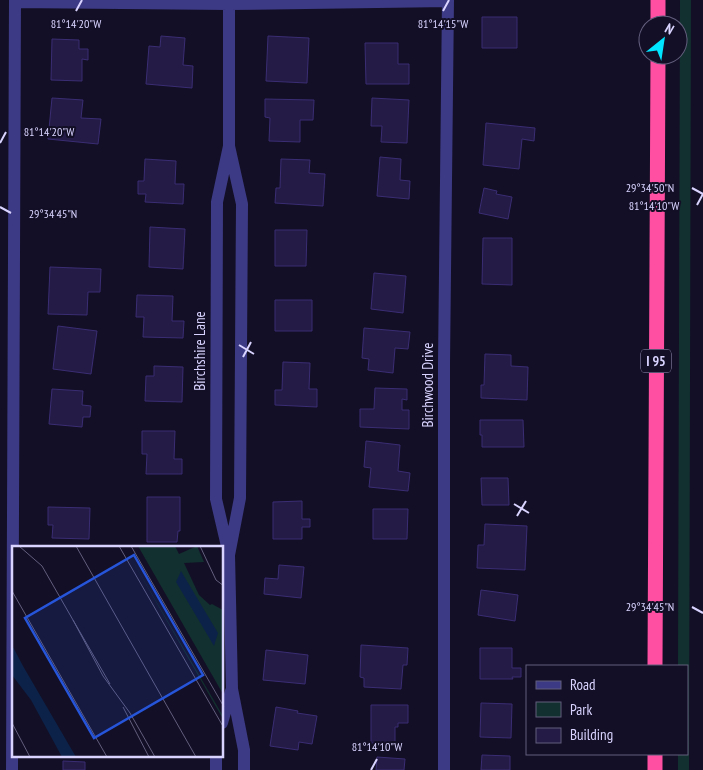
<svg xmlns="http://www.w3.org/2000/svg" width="703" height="770" font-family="'PT Sans Narrow',sans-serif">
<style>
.green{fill:#12302f}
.building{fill:#241b47;stroke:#3b2d73}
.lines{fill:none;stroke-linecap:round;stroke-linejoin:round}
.minor{stroke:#3d3a85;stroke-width:12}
.highway{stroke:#ff4fa3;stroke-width:15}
.ticks{fill:none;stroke:#d9d4ff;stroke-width:2}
.labels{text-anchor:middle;stroke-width:4;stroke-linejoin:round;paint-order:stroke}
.shield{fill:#130f26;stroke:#9e99be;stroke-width:1}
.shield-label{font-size:14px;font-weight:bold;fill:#d9d4ff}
.street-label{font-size:15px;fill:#d9d4ff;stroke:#130f26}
.inset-road{fill:none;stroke:#625e7d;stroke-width:1}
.view{fill:#2655da;fill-opacity:0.15;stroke:#2655da;stroke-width:2.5}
.inset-edge{fill:none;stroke:#d9d4ff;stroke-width:2.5}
.ticks-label{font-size:12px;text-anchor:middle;fill:#d9d4ff;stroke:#130f26;stroke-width:4;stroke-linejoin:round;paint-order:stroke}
</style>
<rect width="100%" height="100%" fill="#130f26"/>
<path class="green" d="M680,0H691L689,770H678V754H687V666H678Z"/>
<path class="building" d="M482,17H517V48H482Z
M161,36L185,38L183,65L193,66L192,88L146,84L149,46L160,47Z
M268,36L309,38L307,83L266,81Z
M52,39L79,40V49H88V60L82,59V81L51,80Z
M365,43H398V64H409V84H366Z
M52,98L83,100L81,118L101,119L98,144L48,139Z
M372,98L409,100L407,143L381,142L382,126H371Z
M265,99L314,100L313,120H300V142L269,141L270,118L265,117Z
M486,123L535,128L534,141L522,139L519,169L483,165Z
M380,157L401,159L400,180L410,181L409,199L377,196Z
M145,159L176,161L175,184H184L183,204L145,202L146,194H138V181H144Z
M281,159L310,160L309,173L325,174L323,206L275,203L276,188H280Z
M484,188L497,191L496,194L512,197L508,219L479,213Z
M150,227L185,229L183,269L149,267Z
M275,230H307L306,266H275Z
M483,238H512V285L482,284Z
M50,267L101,269L100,292H88L87,315L48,314Z
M374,273L406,276L403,313L371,309Z
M137,295L173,296L172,321H184L183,338L143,337L144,317H136Z
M275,300H312V331H275Z
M58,326L97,331L91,374L53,369Z
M364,328L410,332L408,349L395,348L393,373L368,370L369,359L362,358Z
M485,354L511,355V366L528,367L527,400L481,398V385H484Z
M283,362L310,363L309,389H317V407L275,405V390H282Z
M154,366L183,367L182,402L145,401L146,376H154Z
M375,388L407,389V400L402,399V410H409V429L360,427V409H374Z
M52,389L83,391L82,405L91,406L90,417H83L82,427L49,424Z
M480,420H523L524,447H482V435H480Z
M142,431H175L174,459H182V474H146L147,454H142Z
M366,441L400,445L398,471L410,473L408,491L369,487L371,468L364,467Z
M481,478H508L509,505H482Z
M147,497H180V531H178L177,542H147Z
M302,501V519H310V527H302V539H273V502Z
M48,507L90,508L89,539L52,538L53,525H48Z
M373,509H408L407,539H373Z
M485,524L527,526L525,570L477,568L478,545H484Z
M279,565L304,567L301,598L264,594L265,578L278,579Z
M481,590L518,595L515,621L478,615Z
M361,645L408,648L407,665H403L401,689L364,687V678L360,677Z
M480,648H512V668H521V677H512L513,679H480Z
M266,650L308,655L305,684L263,680Z
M481,703L512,704L511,738L480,737Z
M371,705H408V723H398V727H395V743H371Z
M276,707L298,711L297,713L317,716L312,744L299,742L298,750L270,746Z
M482,755L510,756V770H481Z
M377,757L405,759L404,770H376Z
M63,761L85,762V770H63Z"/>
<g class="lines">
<path class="minor" d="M229,0V146
M15,2L229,4L448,1
M229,555L240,498L242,204L229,146L217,202L216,499L229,555L232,689L244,750V770
M222,723L231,691
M12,770L15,0
M216,770V756
M444,770V363L448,0"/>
<path class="highway" d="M658,25V0
M655,666L658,55
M655,770V754"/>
</g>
<path class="ticks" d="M76,11L82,0M443,11L449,0M0,143L6,132M692,188L703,194M697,205L703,194M0,207L11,213M239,345L254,354M243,357L251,342M514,504L529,513M517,516L526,501M692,607L703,613M371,770L377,759"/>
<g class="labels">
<rect class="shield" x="641" y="349.5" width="30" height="23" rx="4"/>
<g class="shield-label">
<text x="656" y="366">I 95</text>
</g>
<g class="street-label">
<text transform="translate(200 351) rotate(-90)" y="5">Birchshire Lane</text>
<text transform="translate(428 385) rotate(-90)" y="5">Birchwood Drive</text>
</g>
</g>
<g transform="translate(12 546)">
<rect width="211" height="211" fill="#130f26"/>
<path d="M112,0L211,170V173ZM126,0H163L167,8L185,0L192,16L172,17L187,49L198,59L200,58L211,64V148Z" fill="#12302f"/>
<path d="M169,25L206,87L202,100L164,36ZM0,99L11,120L64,211H50L19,154L0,129Z" fill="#0c2248"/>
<path class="inset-road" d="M7,0L30,20L61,74M64,0L184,211M107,0L212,182M119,0L212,161M188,0L204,34L212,40M0,45L95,211M15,71L82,32M98,138L61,74L91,130L118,167L143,211M111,161L137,211M0,177L18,211"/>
<path class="view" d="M122,9L191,129L82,192L13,72Z"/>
<rect width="211" height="211" class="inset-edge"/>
</g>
<g class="ticks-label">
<text x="76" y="28">81°14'20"W</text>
<text x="443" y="28">81°14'15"W</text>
<text x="49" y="136">81°14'20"W</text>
<text x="650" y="192">29°34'50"N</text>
<text x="654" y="210">81°14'10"W</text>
<text x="53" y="218">29°34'45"N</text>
<text x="650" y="611">29°34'45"N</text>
<text x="377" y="751">81°14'10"W</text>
</g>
<rect x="526" y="665" width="162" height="90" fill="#130f26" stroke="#625e7d"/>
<rect x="536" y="681" width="25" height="8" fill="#3d3a85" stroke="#625e7d"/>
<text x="570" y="690" font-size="15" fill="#d9d4ff">Road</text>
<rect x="536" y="702" width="25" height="15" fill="#12302f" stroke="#625e7d"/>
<text x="570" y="715" font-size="15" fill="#d9d4ff">Park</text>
<rect x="536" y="728" width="25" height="15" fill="#241b47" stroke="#625e7d"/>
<text x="570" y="740" font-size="15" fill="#d9d4ff">Building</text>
<g transform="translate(663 40) rotate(30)"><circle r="24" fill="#130f26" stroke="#625e7d"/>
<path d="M0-4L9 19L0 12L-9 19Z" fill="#00e5ff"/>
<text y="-8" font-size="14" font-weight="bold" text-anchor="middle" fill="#d9d4ff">N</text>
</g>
</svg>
